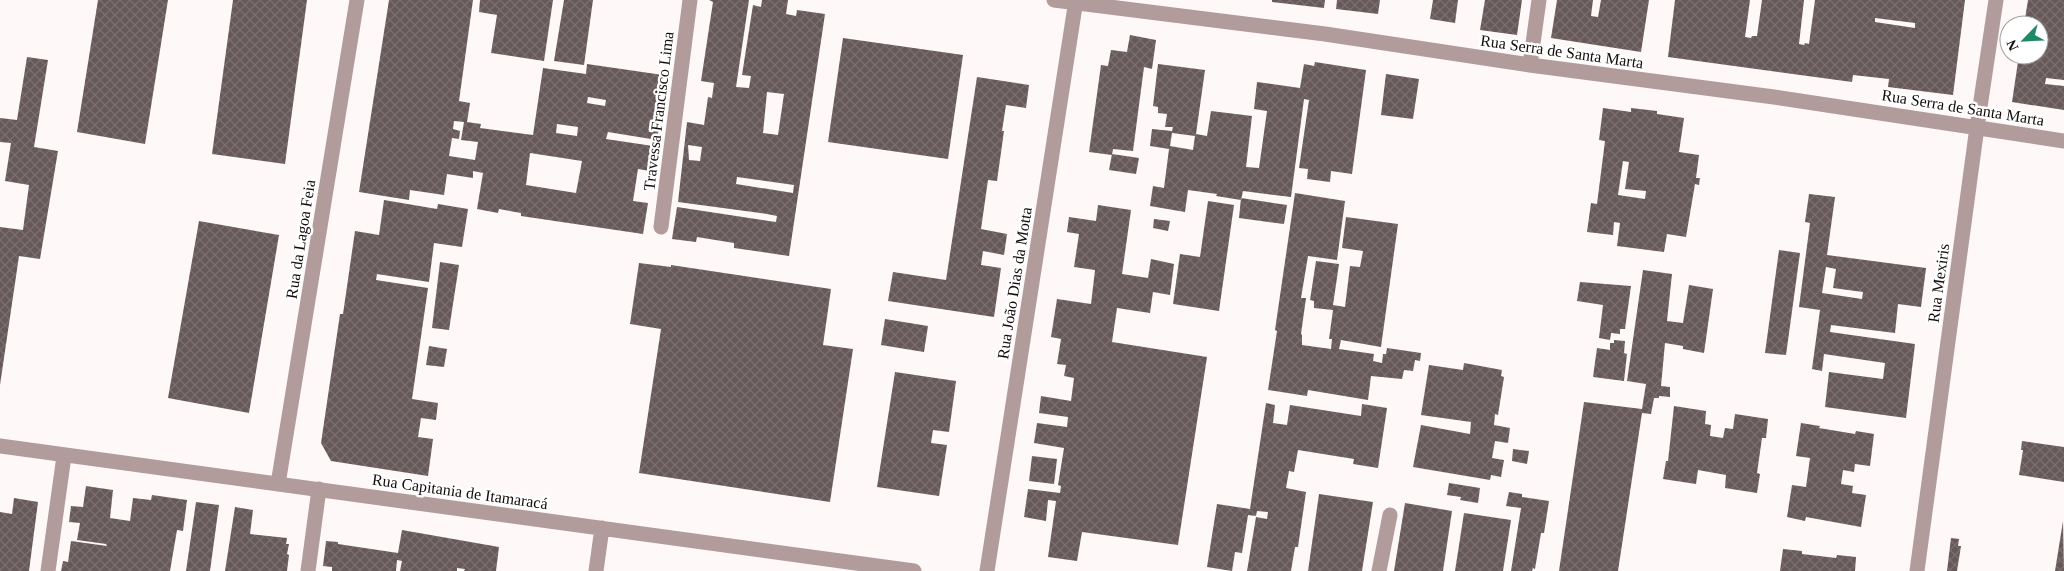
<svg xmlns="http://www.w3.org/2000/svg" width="2064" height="571" font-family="Georgia,serif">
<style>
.building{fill:url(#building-cross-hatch);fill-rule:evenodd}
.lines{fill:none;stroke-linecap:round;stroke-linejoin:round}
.minor{stroke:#b19b9b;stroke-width:15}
.labels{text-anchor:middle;stroke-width:5;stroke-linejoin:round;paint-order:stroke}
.street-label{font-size:16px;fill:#120c0c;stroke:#fff}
</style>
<defs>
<pattern id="building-cross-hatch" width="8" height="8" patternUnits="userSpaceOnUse" patternTransform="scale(1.25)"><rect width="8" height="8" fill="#675859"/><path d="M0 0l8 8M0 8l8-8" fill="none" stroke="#7b7070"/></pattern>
</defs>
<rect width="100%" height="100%" fill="#fff8f8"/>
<path class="building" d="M98,0H168L145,144L77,132Z
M233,0H307L285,164L212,154Z
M389,0H473L459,101L470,103L467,122L481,124L480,128L533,135L543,68L586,74L587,64L663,75L659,108L662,109L657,140L608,132L606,139L653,146L650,171L638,169L633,201L648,203L643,234L521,216V213L499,209L498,213L477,209L483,173L473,171V178L447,174L444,195L410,190L409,200L359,192ZM588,97L606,100L605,106L587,103ZM454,121L464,122L461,140L478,142L475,160L449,156L452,138L459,139L460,131L453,129ZM557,124L578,127L577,136L556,133ZM530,153L582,161L576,193L526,185Z
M480,0H553L544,61L491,53L497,15L479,12Z
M564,0H593L584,65L554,61Z
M709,0H749L736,87L749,88L751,76L742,75L753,5L761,7L762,0H788L786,14L796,16L797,10L825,14L789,256L734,248V243L697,237L696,242L672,239L677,207L776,222L777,216L767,214L678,202L687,122L704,125L708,97L712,98L714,83L701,81L713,2ZM767,92L784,94L778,135L763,133ZM688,145L702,147L700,161L689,160ZM737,177L794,185L793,193L736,184Z
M1272,0H1325L1324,8L1272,2Z
M1337,0H1380L1378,14L1336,9Z
M1433,0H1458L1455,23L1430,19Z
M1485,0H1522L1517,35L1480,30Z
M1557,0H1593L1591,16L1598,17L1601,0H1649L1641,52L1551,38Z
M1675,0H1750L1745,37L1751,38L1752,36H1757L1762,0H1804L1799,44L1804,45L1805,43L1809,44L1815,0H1965L1953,95L1888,87L1889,79L1853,75L1852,82L1668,57ZM1875,18L1915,23V28L1875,22Z
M2028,0H2064V80L2046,78L2045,84L2064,86V110L2012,102L2019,55H2039V25H2024Z
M1130,35L1156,40L1152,69L1144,67L1133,151L1113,149L1112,155L1089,152L1101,65L1108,66L1111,50L1127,52Z
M843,38L963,55L948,159L828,142Z
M27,57L48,60L34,147L58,151L40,259L19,256L0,385V227L23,230L29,185L5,181L11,143L0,142V118L17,120Z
M1315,62L1366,70L1352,174L1331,171L1330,182L1307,179L1308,169L1299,168L1309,100L1304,99L1291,197L1243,191L1241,200L1216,196L1217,194L1188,190L1185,212L1150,206L1153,186L1164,188L1169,149L1150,146L1152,129L1172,131L1173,127H1165L1167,114L1158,113V107L1153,106L1158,64L1205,70L1196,134L1207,136L1211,111L1252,116L1246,167L1259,168L1267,111L1254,109L1257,82L1300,88L1304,64L1314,66ZM1172,133L1195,136L1193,150L1170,146Z
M1386,74L1419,79L1413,119L1381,115Z
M977,77L1029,85L1026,108L1006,105L1002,131H1004L997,181L988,180L981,229L1007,234L1004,255L983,251L981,265L1001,268L994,317L888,301L893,272L946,280Z
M1603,108L1631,112V108L1657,111V114L1684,118L1679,152L1699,155L1696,178H1700L1699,185L1695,184L1686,237L1667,234L1664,252L1617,246L1620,223L1614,222L1613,235L1587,232L1591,203L1597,204L1605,141L1599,140ZM1623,161L1629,162L1625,189L1646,191L1645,199L1618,195Z
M1112,154L1139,158L1136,174L1109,170Z
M1295,193L1345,201L1337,260L1308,256L1301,298H1306L1301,334L1302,335V345L1331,349L1332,339H1329L1333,310L1314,308V301L1310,300L1316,261L1339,264L1333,305L1345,307L1350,266L1360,267L1363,251L1342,248L1346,217L1398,224L1381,347L1341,340L1339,349L1374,354L1373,361L1382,363L1383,354H1386L1387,348L1421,353L1420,361L1415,360L1413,371L1404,370L1402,379L1371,376L1368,400L1308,390L1307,396L1268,390L1277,331L1275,330Z
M1809,194L1835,197L1827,255L1926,268L1921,307L1898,304L1895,333L1831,325L1830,332L1915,344L1906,418L1825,407L1829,372L1883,379L1885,363L1824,354L1822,371L1812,369L1820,310L1799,307L1810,223L1805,222ZM1826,267L1836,269L1833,288L1863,292L1862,299L1822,293Z
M1241,198L1287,205L1284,224L1239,218Z
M384,200L437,209L438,204L468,209L462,247L434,243L429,282L377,274L376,280L428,288L412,399L438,403L436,420L421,418L418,437L433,439L428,476L331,461L321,443L340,314H343L355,231L379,235Z
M1208,201L1234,205L1219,311L1173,304L1180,254L1200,257Z
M1098,205L1131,210L1122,274L1148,278L1151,259L1174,264L1170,295L1153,292L1150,313L1117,308L1112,342L1207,357L1178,545L1082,532L1077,561L1048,557L1056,501L1048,500L1046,521L1024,517L1028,489L1060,493L1061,486L1058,485L1064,448L1034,443L1037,423L1067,427L1068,417L1039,413L1041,396L1071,401L1074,378L1064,376L1066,365L1057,364L1061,339L1051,337L1057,299L1091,304L1095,270L1074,267L1079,234L1067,232L1069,217L1096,221Z
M1154,219L1170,221L1168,231L1153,228Z
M199,221L279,235L249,413L168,398Z
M1779,250L1800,253L1786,355L1765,353Z
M440,262L459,265L449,330L432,328Z
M639,263L671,267V265L831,289L823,345L853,349L830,502L639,473L661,329L630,324Z
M1643,270L1672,274L1667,321L1683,323L1689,285L1713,289L1704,353L1683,349V346L1665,343L1661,386L1670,387V397L1659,396V398H1654L1651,414L1642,413L1618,571H1559L1584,402L1642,409L1646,384L1627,381Z
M1580,282L1631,286L1625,329H1620V334L1611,333L1610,340L1599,338L1603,305L1577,301Z
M885,319L928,326L924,352L881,345Z
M1614,340L1625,341L1624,353L1627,354L1624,381L1593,377L1597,348L1610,350V343H1614Z
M429,346L447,349L444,367L426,365Z
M1464,363L1502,370L1501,376L1504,377L1498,415L1495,414L1494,425L1510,428L1508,443L1495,441L1492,458L1504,460L1501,477L1491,475L1490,480L1413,467L1421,425L1470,434L1471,422L1421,415L1429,365L1463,370Z
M895,372L956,381L949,432L933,430L931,443L947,445L939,496L877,487Z
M1266,403L1275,405L1273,423L1287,425L1290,405L1361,416L1362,404L1387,408L1378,468L1353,464L1354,459L1298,450L1294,472L1289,471L1286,488L1306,492L1298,547H1295L1291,571H1247L1256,517L1267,519L1268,512L1257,511L1256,516L1248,515L1242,553L1235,552L1232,571L1207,567L1217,504L1250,509Z
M1674,406L1706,411L1705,424L1711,425L1710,436L1723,438L1725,428L1733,429L1735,414L1768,419L1766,438H1762L1757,473L1760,474L1757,493L1725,488L1726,475L1698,470L1696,484L1663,479L1666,461H1668Z
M1801,423L1820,426L1819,428L1855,434L1856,431L1874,434L1870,466L1855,464L1854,472L1843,470L1841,484L1853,486L1852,493L1866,495L1861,527L1806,517L1805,521L1787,517L1792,485L1806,487L1810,458L1796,456Z
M2022,441L2064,447V482L2019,475L2023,450H2021Z
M1513,449L1529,451L1527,464L1512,461Z
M1032,456L1057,459L1054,484L1029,481Z
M1449,483L1480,488L1478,503L1460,500L1461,497L1447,495Z
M86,486L113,490L110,518L130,521L133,498L151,500L152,495L187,500L183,531L177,530L170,571H61L63,561L68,562L71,541L107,546L106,544L77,540L80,523L69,522L71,506L83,507Z
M1509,492L1522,494V497L1549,501L1544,533H1541L1535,569L1533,568L1532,571H1511L1521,508L1506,506Z
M1319,494L1373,502L1362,571H1308Z
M14,498L38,502L29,571H0V512L12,514Z
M196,502L219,505L210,571H186Z
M1405,503L1452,511L1443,571H1394Z
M235,507L253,510L250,534L287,538L286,544H289L287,554L289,555L287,571H225Z
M1464,513L1511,520L1503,571H1455Z
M2063,521L2064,571H2055Z
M402,530L499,547L496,571H464L465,569L457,568V571H400L402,561L397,560L396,571H332V567L323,566L326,541L338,542V544L398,553Z
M1951,538L1959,539L1958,546H1961L1957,571H1947Z
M1783,549L1802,551V554L1836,558L1837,555L1856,557L1855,571H1780Z"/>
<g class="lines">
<path class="minor" d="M1054,0L1325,34L1530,65L1774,97L2064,141
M1530,65L1539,0
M661,227L690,0
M0,446L914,571
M278,484L357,0
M48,571L64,456
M308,571L319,489
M596,571L602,528
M987,571L1076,0
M1379,571L1390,515
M1917,571L1977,127L1996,0"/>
</g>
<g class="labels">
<g class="street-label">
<text transform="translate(1562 51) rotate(8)" y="6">Rua Serra de Santa Marta</text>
<text transform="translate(1963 107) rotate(9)" y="6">Rua Serra de Santa Marta</text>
<text transform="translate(658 111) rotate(-83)" y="6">Travessa Francisco Lima</text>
<text transform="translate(300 239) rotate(-81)" y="6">Rua da Lagoa Feia</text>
<text transform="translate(1014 283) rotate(-81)" y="6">Rua João Dias da Motta</text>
<text transform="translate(1938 283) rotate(-82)" y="6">Rua Mexiris</text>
<text transform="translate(460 491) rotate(8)" y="6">Rua Capitania de Itamaracá</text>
</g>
</g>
<g transform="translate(2024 40) rotate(246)"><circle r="24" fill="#ffffff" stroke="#a09e9e"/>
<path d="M0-4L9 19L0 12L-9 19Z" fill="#1e8966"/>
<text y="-8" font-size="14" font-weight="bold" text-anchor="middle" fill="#120c0c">N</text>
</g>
</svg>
